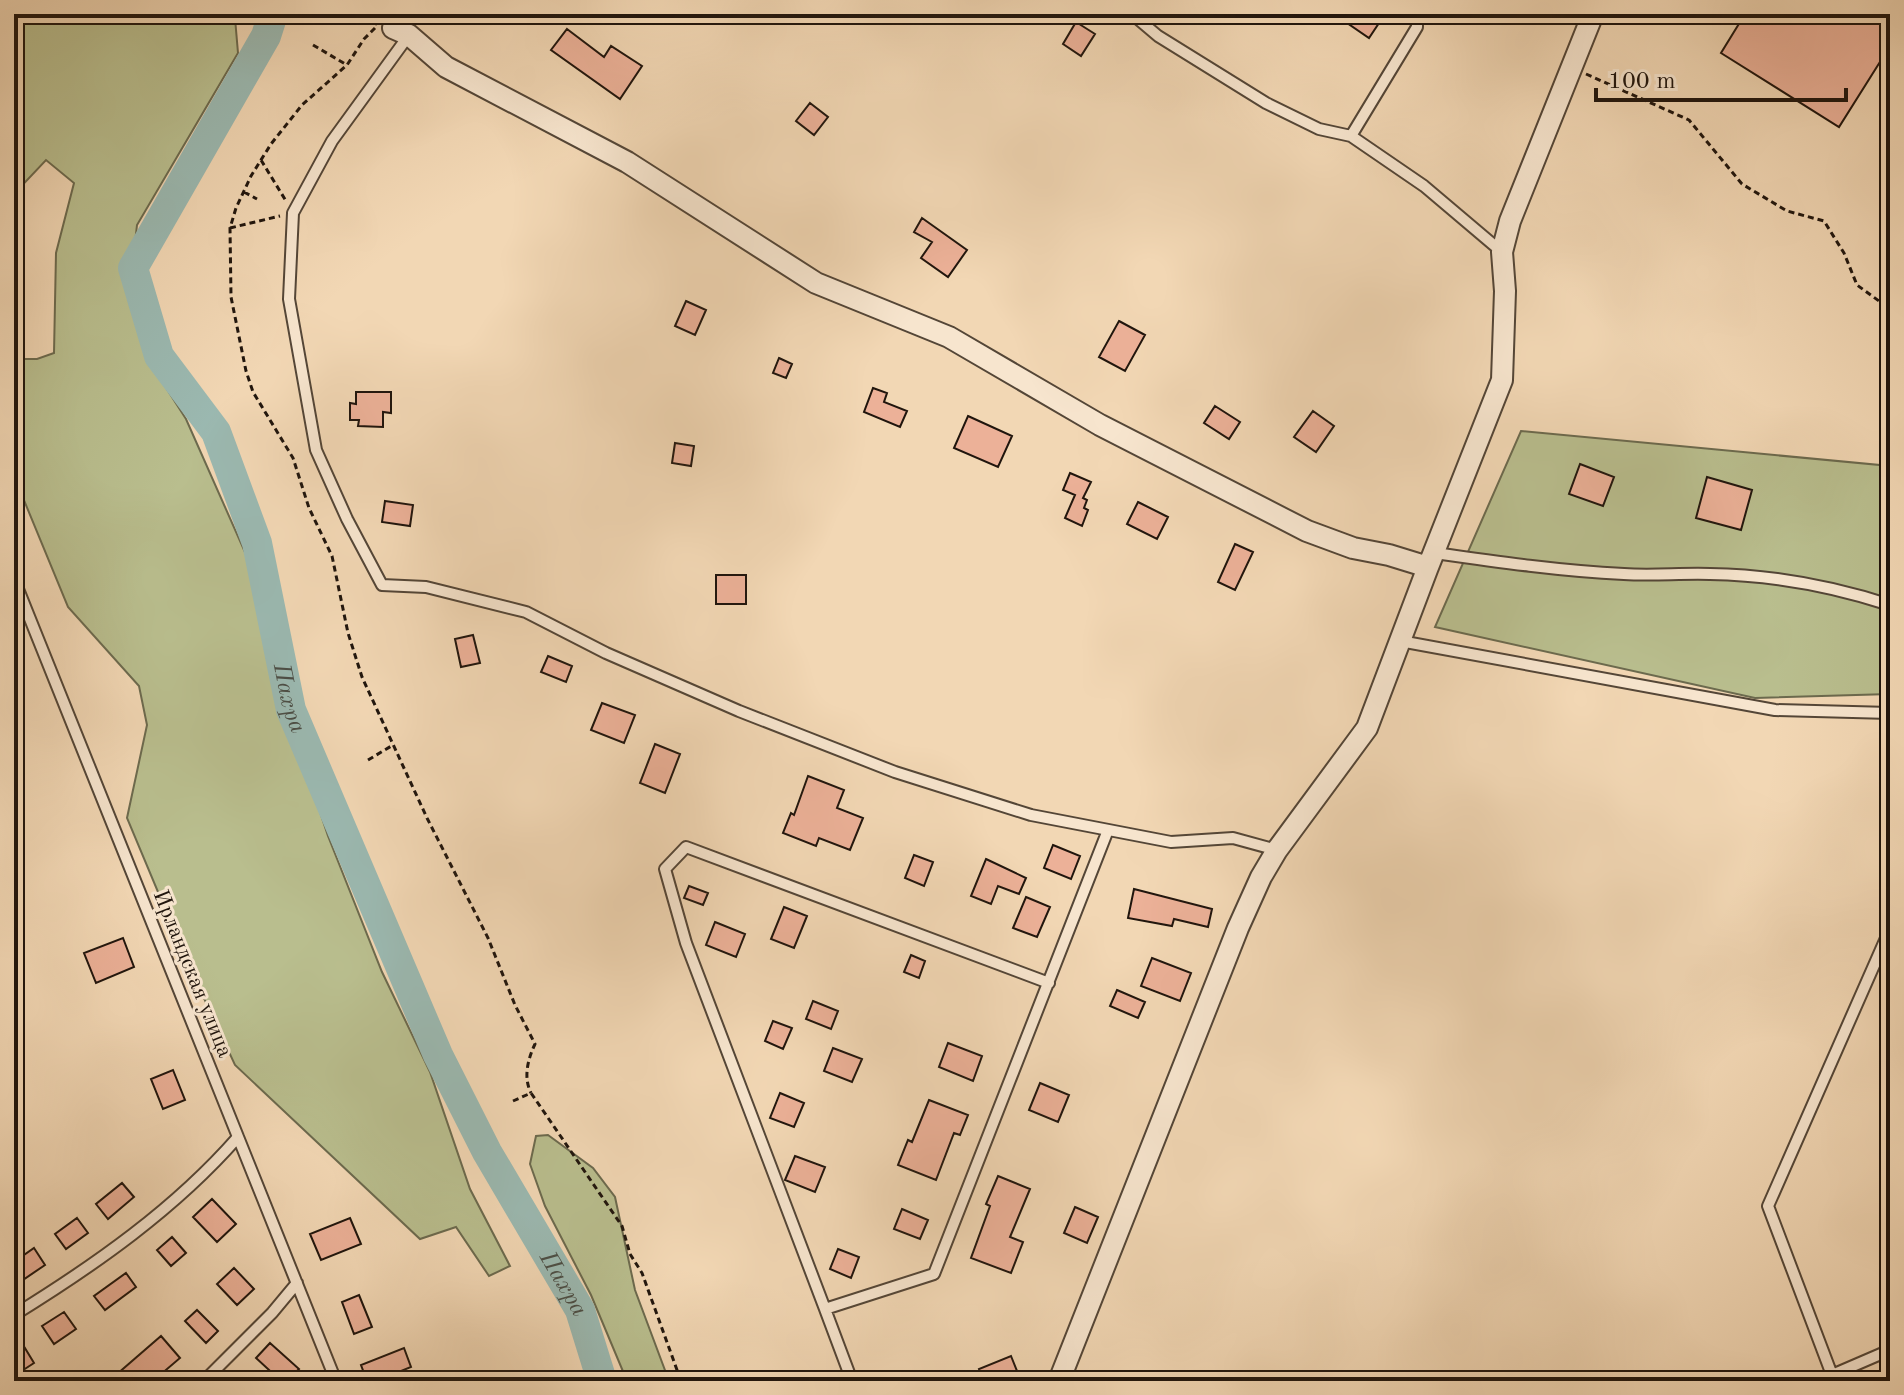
<svg xmlns="http://www.w3.org/2000/svg" width="1904" height="1395" font-family="'Old Standard TT',serif">
<style>
.green{fill:#b9be8e;stroke:#6c6a4e;stroke-width:2}
.lines{fill:none;stroke-linecap:round;stroke-linejoin:round}
.river{stroke:#9bb9b1;stroke-width:30}
.building{fill:#ecb198;stroke:#20150d;stroke-width:2}
.lane-casing{stroke:#544637;stroke-width:14}
.street-casing{stroke:#544637;stroke-width:24}
.path{stroke:#20150d;stroke-width:3;stroke-dasharray:6 4;stroke-linecap:butt}
.lane{stroke:#f7e5ce;stroke-width:10}
.street{stroke:#f7e5ce;stroke-width:20}
.labels{text-anchor:middle;stroke-width:6;stroke-linejoin:round;paint-order:stroke}
.street-label{font-size:22px;fill:#20150d;stroke:#f7e5ce}
.water-label{font-size:24px;font-style:italic;fill:#4b4e46;stroke:#f7e5ce}
</style>
<rect width="100%" height="100%" fill="#f2d7b4"/>
<filter id="stains"><feTurbulence type="fractalNoise" baseFrequency=".0025" numOctaves="4"/><feColorMatrix values="0 0 0 0 .2 0 0 0 0 .09 0 0 0 0 .02 0 0 0 .5 -.17"/></filter>
<radialGradient id="worn" r=".72"><stop offset=".6" stop-color="#630" stop-opacity="0"/><stop offset="1" stop-color="#630" stop-opacity=".3"/></radialGradient>
<path class="green" d="M14,14H241L235,18L238,53L137,225L130,288L158,375L186,419L252,568L265,646L328,836L382,972L430,1072L470,1189L510,1266L489,1276L456,1227L420,1239L235,1065L189,966L127,818L147,725L139,686L68,607L14,476V359H37L54,353L56,253L74,183L46,160L14,194Z
M1521,431L1890,466V694L1755,698L1435,627Z
M548,1135L593,1168L615,1197L635,1290L669,1381H627L591,1295L545,1206L530,1164L536,1136Z"/>
<g class="lines">
<path class="river" id="s1" d="M273,14L266,36L133,268L159,356L216,432L257,543L291,710L438,1055L487,1152L580,1310L602,1381"/>
</g>
<path class="building" d="M1334,14H1373L1381,20L1369,38Z
M1745,14H1890V46L1839,127L1721,53Z
M1076,22L1095,34L1081,56L1063,44Z
M567,29L604,57L611,46L642,66L620,99L551,50Z
M810,103L828,117L814,135L796,121Z
M922,218L967,250L948,277L921,258L932,242L914,232Z
M686,301L706,310L695,335L675,326Z
M1119,321L1145,335L1125,371L1099,357Z
M779,358L792,364L786,378L773,373Z
M873,388L887,393L884,402L907,411L900,427L864,412Z
M356,392H391V413L383,412V427L358,426L359,420H350V403L356,404Z
M1215,406L1240,422L1229,439L1204,423Z
M1313,411L1334,426L1316,452L1294,437Z
M968,416L1012,436L998,467L954,448Z
M675,443L694,446L691,466L672,463Z
M1580,464L1614,477L1603,506L1569,494Z
M1070,473L1091,482L1083,498L1087,500L1084,508L1088,510L1082,526L1065,518L1075,495L1063,490Z
M1707,477L1752,490L1741,530L1696,518Z
M385,501L413,505L410,526L382,522Z
M1138,502L1168,517L1157,539L1127,524Z
M1235,544L1253,552L1235,590L1218,582Z
M716,575H746V604H716Z
M473,635L480,663L461,667L455,639Z
M548,656L572,666L566,682L541,672Z
M602,703L635,715L624,743L591,730Z
M655,744L680,754L665,793L640,783Z
M808,776L844,790L837,808L863,818L850,850L819,838L816,846L783,833L791,813L794,815Z
M1053,845L1080,856L1071,879L1044,868Z
M914,855L933,862L924,886L905,878Z
M986,859L1026,878L1019,894L998,886L991,904L971,896Z
M689,886L708,893L703,905L684,898Z
M1134,889L1212,909L1208,927L1174,919L1172,926L1128,918Z
M1026,897L1050,907L1037,937L1013,928Z
M784,907L807,916L794,948L771,939Z
M715,922L745,934L736,957L706,945Z
M123,938L134,967L96,983L84,953Z
M911,955L925,961L919,978L904,972Z
M1152,958L1191,973L1180,1001L1141,986Z
M1117,990L1145,1002L1138,1018L1110,1006Z
M813,1001L838,1011L831,1029L806,1019Z
M773,1021L792,1028L783,1049L765,1041Z
M948,1043L982,1056L973,1081L939,1067Z
M833,1048L862,1059L852,1082L824,1071Z
M173,1070L185,1100L163,1109L151,1079Z
M1040,1083L1069,1095L1058,1122L1029,1110Z
M780,1093L804,1103L794,1127L770,1118Z
M929,1100L968,1115L960,1135L954,1133L936,1180L898,1165L908,1140L912,1142Z
M795,1156L825,1167L815,1192L785,1180Z
M998,1176L1030,1189L1010,1237L1023,1242L1011,1273L971,1258L990,1206L986,1204Z
M122,1183L134,1197L108,1219L96,1204Z
M212,1199L236,1224L217,1242L193,1217Z
M1075,1207L1098,1217L1087,1243L1064,1233Z
M902,1209L928,1220L920,1239L894,1229Z
M77,1218L88,1233L66,1249L55,1234Z
M350,1218L361,1244L321,1260L310,1234Z
M172,1237L186,1253L171,1266L157,1250Z
M34,1248L45,1265L14,1286V1262Z
M838,1249L859,1257L851,1278L830,1269Z
M234,1268L254,1289L237,1305L217,1284Z
M126,1273L136,1287L105,1310L94,1296Z
M359,1295L372,1327L354,1334L342,1302Z
M197,1310L218,1331L206,1343L185,1321Z
M64,1312L76,1329L54,1344L42,1326Z
M14,1330L34,1363L14,1376Z
M161,1336L180,1358L153,1381H109Z
M270,1343L299,1369L287,1381H281L256,1358Z
M404,1348L411,1367L386,1377L387,1381H367L361,1365Z
M1011,1356L1021,1381H984L979,1369Z"/>
<g class="lines">
<defs>
<path id="lane" d="M408,14L404,23L409,35L332,141L293,213L289,299L316,450L347,519L382,585L426,587L526,612L606,653L739,711L895,772L1031,815L1171,842L1233,838L1277,850
M1132,14L1158,36L1266,103L1319,129L1351,136L1424,186L1502,252
M1351,136L1417,27V14
M1435,553C1498,562 1561,571 1624,574C1652,576 1681,573 1710,574C1771,575 1832,586 1890,605
M14,579L336,1381
M1400,641L1775,710L1890,713
M1890,929L1768,1206L1832,1375L1890,1350
M825,1309L686,943L665,869L686,847L1049,983
M14,1315C95,1265 175,1209 238,1137
M204,1381L272,1313L297,1283
M852,1381L825,1309L934,1274L1108,830"/>
<path id="street" d="M393,28L409,35L446,67L627,162L816,283L949,337L1100,425L1307,531L1353,548L1389,555L1428,567L1502,380L1505,291L1502,252L1510,221L1593,14
M1059,1381L1238,928L1261,877L1277,850L1367,728L1428,567"/>
</defs>
<use href="#lane" class="lane-casing"/>
<use href="#street" class="street-casing"/>
<path class="path" d="M345,14L377,24
M375,28L364,39L347,65L302,105L271,144L251,176L236,208L230,228L231,297L246,371L253,392L293,458L309,508L332,556L348,633L362,677L427,818L488,938L515,1005L535,1044C528,1059 523,1077 531,1093
M313,45L347,65
M1586,74L1689,120L1742,184L1787,211L1824,221L1844,253L1857,285L1890,309
M261,160L286,201
M244,192L257,199
M230,228L280,216
M368,760L393,745
M513,1101L531,1093L622,1226L630,1254L642,1273L681,1381"/>
<use href="#lane" class="lane"/>
<use href="#street" class="street"/>
</g>
<g class="labels">
<g class="street-label">
<text transform="translate(194 973) rotate(68)" y="8">Ирландская улица</text>
</g>
<g class="water-label">
<text dy="8" stroke="none"><textPath href="#s1" startOffset="754">Пахра</textPath></text>
<text dy="8" stroke="none"><textPath href="#s1" startOffset="1402">Пахра</textPath></text>
</g>
</g>
<rect width="1904" height="1395" fill="none" stroke="#f2d7b4" stroke-width="48"/>
<rect x="16" y="16" width="1872" height="1363" fill="none" stroke="#20150d" stroke-width="4"/>
<rect x="24" y="24" width="1856" height="1347" fill="none" stroke="#20150d" stroke-width="2"/>
<path d="M1596 88v12h250v-12" fill="none" stroke="#20150d" stroke-width="4"/>
<text x="1608" y="88" font-size="24" fill="#20150d" stroke="#f7e5ce" stroke-width="6" paint-order="stroke">100 m</text>
<rect width="100%" height="100%" filter="url(#stains)"/>
<rect width="100%" height="100%" fill="url(#worn)"/>
</svg>
